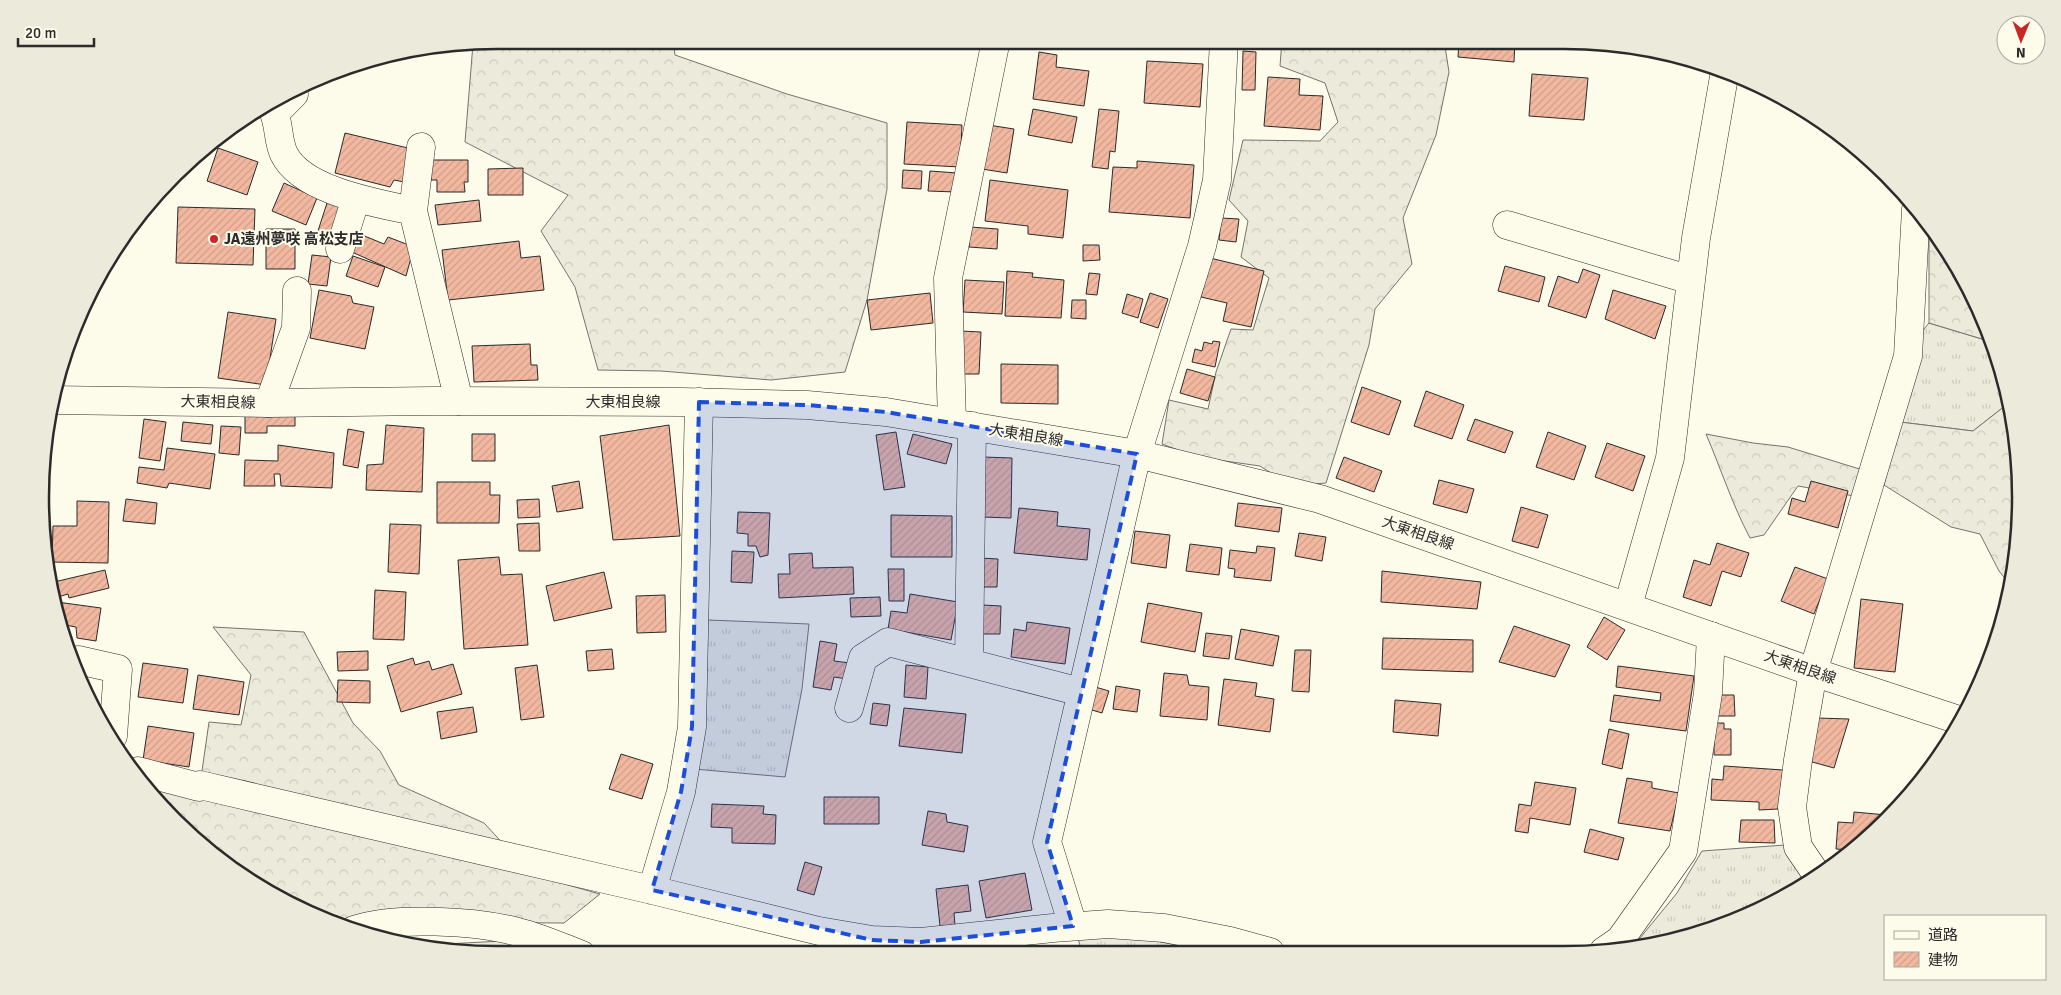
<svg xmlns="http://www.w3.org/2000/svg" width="2061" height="995" font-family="Signika,'Noto Sans JP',sans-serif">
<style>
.grass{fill:url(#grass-tufts);stroke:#74746e}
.forest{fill:url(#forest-crowns);stroke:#74746e}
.building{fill:url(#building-hatch);stroke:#2b2b2b}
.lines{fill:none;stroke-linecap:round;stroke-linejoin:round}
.minor-casing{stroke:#2b2b2b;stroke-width:29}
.major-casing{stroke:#2b2b2b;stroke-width:29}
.minor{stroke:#fdfbea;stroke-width:28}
.major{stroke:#fdfbea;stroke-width:28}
.marked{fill:#1d4ed8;fill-opacity:0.2;stroke:#1d4ed8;stroke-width:4;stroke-dasharray:10 6;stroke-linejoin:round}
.poi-dot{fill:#c62828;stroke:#fdfbea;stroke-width:2}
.labels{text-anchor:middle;stroke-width:4;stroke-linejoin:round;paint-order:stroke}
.poi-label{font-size:15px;font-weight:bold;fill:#2b2b2b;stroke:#fdfbea;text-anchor:start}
.street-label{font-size:15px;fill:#2b2b2b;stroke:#fdfbea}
.rim{fill:none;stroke:#2b2b2b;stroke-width:2.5}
</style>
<defs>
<pattern id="grass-tufts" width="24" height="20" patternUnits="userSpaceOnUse" patternTransform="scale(1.25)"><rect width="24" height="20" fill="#ecebdb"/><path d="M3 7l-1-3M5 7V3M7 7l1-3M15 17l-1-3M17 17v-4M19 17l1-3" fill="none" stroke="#cbcabc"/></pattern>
<pattern id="forest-crowns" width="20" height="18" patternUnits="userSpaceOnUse" patternTransform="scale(1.25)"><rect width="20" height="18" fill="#ecebdb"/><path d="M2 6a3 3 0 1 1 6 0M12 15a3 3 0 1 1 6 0" fill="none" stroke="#cbcabc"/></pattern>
<pattern id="building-hatch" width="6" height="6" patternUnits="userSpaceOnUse" patternTransform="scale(1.25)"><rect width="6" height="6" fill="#f2b8a0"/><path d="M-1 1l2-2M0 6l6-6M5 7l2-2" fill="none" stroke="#d09e8a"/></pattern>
</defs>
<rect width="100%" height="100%" fill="#fdfbea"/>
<path class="grass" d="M1929,323L1992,342L2010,402L1973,431L1900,422L1924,329Z
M708,620L809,624L802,689L785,777L694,769Z
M1785,845L1805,882L1738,920L1631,949L1677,893L1702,851Z
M1076,931L1142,938L1196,949V953H1082Z"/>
<path class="forest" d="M498,40H673L675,55L787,94L887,123V189L867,300L845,372L771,380L661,371L598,370L575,287L541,231L568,195L465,142L473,44Z
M1282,40H1444L1449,72L1436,135L1403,218L1412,264L1375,309L1369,345L1326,483L1291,486L1260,466L1197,457L1162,444L1169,400L1208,409L1216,372L1231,329L1253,330L1269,278L1241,257L1248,221L1229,200L1243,140L1320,141L1338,122L1325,83L1280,66Z
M1929,226C1953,255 1981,306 1992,342L1929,323Z
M2010,402L2021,498L2012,587L1999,571L1980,534L1951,527L1884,485L1900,422L1973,431Z
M1706,434L1753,443L1788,447L1866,471L1854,496L1798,486L1764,535L1750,538C1732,504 1721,469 1706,434Z
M213,627L304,632L353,723L380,751L399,785L484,823L532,875L600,894L564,923L415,922L356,930L322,920L243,878L174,821L144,778L200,785L209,722L241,725L251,675Z
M503,941L547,955H497L407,946Z"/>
<path class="building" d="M1240,40H1258V44H1240Z
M1459,40H1515L1514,62L1458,57Z
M1243,51L1256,52L1255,90H1242Z
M1039,52L1057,55L1056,67L1089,71L1084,106L1033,99Z
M1147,61L1203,64L1200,107L1144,103Z
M1532,74L1588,78L1584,120L1529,116Z
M1268,77L1300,79L1299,95L1323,96L1320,130L1264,126Z
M1033,109L1077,117L1072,143L1028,135Z
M1099,109L1119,111L1115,152L1110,151L1108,169L1092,167Z
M907,122L962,125L960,167L904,164Z
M988,125L1014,129L1007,173L982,169Z
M345,133L412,149L404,182L394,180L390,187L335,173Z
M218,148L258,162L247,195L207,181Z
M431,160H468V182H464L465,192H437V180H431Z
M1137,161L1194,165L1190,218L1109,212L1113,167L1137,168Z
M523,168V195H488V169Z
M903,170L922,171L921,189L902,188Z
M930,171L957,173L956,192L928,191Z
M990,180L1068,190L1063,238L1028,234V226L985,221Z
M284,183L317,198L306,225L272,211Z
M328,200L346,206L334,242L316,237Z
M479,200L481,221L438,225L435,205Z
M178,207L255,209L253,265L176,263Z
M1221,218L1239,219L1236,242L1219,240Z
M970,227L998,229L997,249L969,247Z
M266,229H295V269H266Z
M350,230L384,244L388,237L414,247L406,276L345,249Z
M519,241L521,258L540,256L544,290L448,300L442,250Z
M1083,245H1099L1100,260L1083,261Z
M312,255L331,257L327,286L308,284Z
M353,256L385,267L378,287L346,276Z
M1210,258L1264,271L1251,327L1223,321L1227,303L1201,297Z
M1505,266L1545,277L1539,302L1498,291Z
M1583,269L1600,275L1586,318L1548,306L1558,276L1578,283Z
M1007,271L1033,273L1032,277L1064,280L1061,318L1005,316Z
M1089,273L1100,274L1097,295L1086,294Z
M965,280L1004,282L1002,314L963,312Z
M319,290L351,296L353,303L374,307L365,349L310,338Z
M1613,290L1666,306L1655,339L1605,319Z
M930,293L933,323L871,330L867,300Z
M1150,293L1168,299L1158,328L1140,322Z
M1127,294L1143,299L1138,318L1122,313Z
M1072,300H1086V319L1071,318Z
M228,312L276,319L266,385L218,378Z
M961,331L981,332L979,374H959Z
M1213,341L1220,342L1215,367L1192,362L1195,349L1202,351L1204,342L1212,344Z
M530,344L531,365H537L538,380L474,382L472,346Z
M1001,364L1058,365V404L1001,403Z
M1187,369L1215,377L1208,401L1180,393Z
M1362,387L1401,401L1389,435L1351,422Z
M1426,391L1464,405L1452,439L1414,426Z
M245,414L295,416V426H267V433H245Z
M144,419L166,422L160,461L139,458Z
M1475,419L1513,432L1505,453L1467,440Z
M183,422L213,425L211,444L181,441Z
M386,425L424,428L422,492L366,490L367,465L383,464Z
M669,425L680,536L613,540L600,436Z
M221,426L241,427L239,455L219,453Z
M348,429L364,432L358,468L343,465Z
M896,432L905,487L884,490L876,435Z
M1548,432L1586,446L1574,480L1536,467Z
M472,434H495V461H472Z
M913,434L952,444L946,464L907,454Z
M1607,443L1645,456L1633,491L1595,477Z
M278,445L334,453L332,488L281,486L280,474H274L275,486H244L245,460L278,461Z
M167,448L215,454L210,489L169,483L167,488L137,483L139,467L164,470Z
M983,457L1012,458L1011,518L982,517Z
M1344,457L1382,471L1374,492L1336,478Z
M1439,480L1474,489L1467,513L1433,504Z
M579,481L583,508L557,512L552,486Z
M1811,481L1848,491L1838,528L1788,514L1792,498L1805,502Z
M437,482H490V495H500L499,523H437Z
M126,499L157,503L155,524L123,521Z
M539,499L540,517L518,518L517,500Z
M77,501L109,502L108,563L52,562L53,526H77Z
M1238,503L1282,508L1279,532L1235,526Z
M1521,507L1548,515L1538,548L1512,541Z
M1019,508L1058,512L1057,526L1090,529L1087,560L1014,553Z
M738,512L770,513L768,555L760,557L756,546H748V534L737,533Z
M891,515L952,516V557H891Z
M539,523L540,551H519L517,524Z
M390,524L421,525L419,574L388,572Z
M1135,531L1170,535L1166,568L1131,563Z
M1299,533L1326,537L1322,561L1295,556Z
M1717,543L1749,553L1741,577L1722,571L1711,606L1683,597L1694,560L1710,565Z
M1190,544L1222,548L1219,575L1186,571Z
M1257,546L1275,548L1271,581L1234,577L1235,569L1228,568L1230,550L1256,553Z
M732,551L754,552L752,583L731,582Z
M812,553L813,568L853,567L854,594L779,598L778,574H790L789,554Z
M499,557L501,575L522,574L528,645L464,649L458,560Z
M980,558L998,559L997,587H979Z
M1795,567L1828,579L1814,614L1781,601Z
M888,569H904V601H889Z
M105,570L109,588L69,598L68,594L58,597L54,582Z
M1382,571L1481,582L1477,609L1381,602Z
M604,572L612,608L554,621L546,586Z
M375,590L406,592L404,640L373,639Z
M910,594L958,602L951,640L888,629L891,611L907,613Z
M665,595L666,632L637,633L636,596Z
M880,597L881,616L851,617L850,598Z
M1861,599L1903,604L1895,672L1854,668Z
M57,602L101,608L96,641L77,638L76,627L65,625Z
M1148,603L1202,613L1195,652L1141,642Z
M983,605L1001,606L1000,634H982Z
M1604,617L1625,630L1607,660L1587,647Z
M1027,622L1070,628L1065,664L1011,657L1014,629L1026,631Z
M1514,626L1570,645L1555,677L1499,662Z
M1241,629L1279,636L1273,666L1235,659Z
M1206,633L1232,636L1229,659L1203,656Z
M1383,638L1473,640V672L1382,669Z
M820,641L837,644L834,661L850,663L847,679L834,677L831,690L813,687Z
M612,649L614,669L588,671L586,651Z
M1295,650H1311L1309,692L1292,691Z
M368,651V670L338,671L337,652Z
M413,658L415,665L429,661L432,670L453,664L462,694L401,712L387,666Z
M143,663L188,669L183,703L138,697Z
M537,665L544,717L521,720L515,668Z
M906,665L928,667L926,699L904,697Z
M1618,666L1694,676L1686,731L1610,721L1614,695L1660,701L1661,693L1616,687Z
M1164,673L1187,675L1189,685L1209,687L1207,720L1160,716Z
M198,675L244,682L239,715L193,709Z
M1224,679L1257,683L1255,696L1274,699L1270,732L1218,725Z
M338,680L370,681V703L337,702Z
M1092,686L1109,691L1102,713L1085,708Z
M1116,686L1140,690L1137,712L1113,709Z
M1715,695H1734L1735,716H1716Z
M1395,700L1441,704L1438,736L1393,732Z
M873,703L890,705L887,726L870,724Z
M473,707L477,732L441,739L437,712Z
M904,708L966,714L962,753L899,746Z
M1817,718L1849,719L1834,768L1805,760Z
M1714,723H1724V729H1731V755H1714Z
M148,726L194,733L189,767L143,760Z
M1609,729L1629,734L1622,769L1602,764Z
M621,754L653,764L642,799L609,789Z
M1724,766L1783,770L1778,809L1759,810V802L1711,800L1712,779L1723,780Z
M1627,778L1652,782V788L1679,793L1670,831L1618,823Z
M1535,782L1576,788L1570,825L1530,818L1528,833L1515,831L1519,804L1531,806Z
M824,797H879V824H824Z
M712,804L764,806L763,814L776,815L775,844L732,843V828L711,827Z
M928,811L946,814L947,822L968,826L964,852L922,845Z
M1854,812L1887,815L1852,850L1836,849L1838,822L1853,823Z
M1741,820H1774L1775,843L1739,842Z
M1590,829L1624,838L1618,860L1584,852Z
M805,862L822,867L814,895L797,890Z
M1025,873L1032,910L986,918L979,881Z
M968,885L971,911L954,913L955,925L940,926L936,889Z
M821,949H836V954H821Z"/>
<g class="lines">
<defs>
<path id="minor" d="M271,107C280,121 277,140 284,154C302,191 377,203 413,211L459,401
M275,113L294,94
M413,211L421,147
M1507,225L1691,280
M340,249L356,198
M269,403L296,328L297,291
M952,423L948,278L996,40
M1628,606L1670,458L1696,238L1725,71
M78,660L118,669L113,736
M969,662L972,426
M849,708L863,658L888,642L1081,692
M138,771L199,787L200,785L652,890L819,931L872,940L921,942L1053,928L1108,924L1164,928L1230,941L1270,952
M1817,875L1798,847L1792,807L1798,760L1813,672L1908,356L1916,209
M652,890L681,792L692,727L699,402
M1073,926L1047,842L1137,454L1202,246L1217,180L1224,40
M354,930C394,916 477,921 518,932C539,937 561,947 582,955
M1604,951L1620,940L1683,851L1708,693L1711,636"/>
<path id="major" d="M51,400L269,403L433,401L683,402L807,405L886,412L1137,454L1320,499L1813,672L1959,720"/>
</defs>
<use href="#minor" class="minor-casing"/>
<use href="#major" class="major-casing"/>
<use href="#minor" class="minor"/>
<use href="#major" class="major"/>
</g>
<path class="marked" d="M699,402L807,405L886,412L1137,454L1047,842L1073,926L921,942L872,940L652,890L681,792L692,727Z"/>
<circle class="poi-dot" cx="214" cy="239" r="5"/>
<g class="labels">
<g class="poi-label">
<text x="224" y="244">JA遠州夢咲 高松支店</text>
</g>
<g class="street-label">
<text transform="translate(218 402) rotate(1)" y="5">大東相良線</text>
<text x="623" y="407">大東相良線</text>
<text transform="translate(1026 435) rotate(9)" y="5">大東相良線</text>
<text transform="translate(1418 533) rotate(19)" y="5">大東相良線</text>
<text transform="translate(1800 667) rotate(19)" y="5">大東相良線</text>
</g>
</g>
<path d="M0 0H2061V995H0ZM497 49H1564A448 448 0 0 1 2012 497V498A448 448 0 0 1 1564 946H497A448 448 0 0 1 49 498V497A448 448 0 0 1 497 49Z" fill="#eceadb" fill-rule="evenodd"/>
<path class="rim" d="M497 49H1564A448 448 0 0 1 2012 497V498A448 448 0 0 1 1564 946H497A448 448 0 0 1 49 498V497A448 448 0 0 1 497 49Z"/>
<rect x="1884" y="915" width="162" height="65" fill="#fdfbea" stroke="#a9a89e"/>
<rect x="1894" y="931" width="25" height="8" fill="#fdfbea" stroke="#a9a89e"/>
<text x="1928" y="940" font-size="15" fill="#2b2b2b">道路</text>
<rect x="1894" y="952" width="25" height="15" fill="url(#building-hatch)" stroke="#a9a89e"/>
<text x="1928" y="965" font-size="15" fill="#2b2b2b">建物</text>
<g transform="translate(2021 40) rotate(181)"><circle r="24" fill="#fdfbea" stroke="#a9a89e"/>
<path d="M0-4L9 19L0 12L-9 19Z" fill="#c62828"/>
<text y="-8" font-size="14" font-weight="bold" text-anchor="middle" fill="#2b2b2b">N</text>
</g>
<path d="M18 38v8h76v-8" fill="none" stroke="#2b2b2b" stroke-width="2.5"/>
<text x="25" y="38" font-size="15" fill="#2b2b2b" stroke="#fdfbea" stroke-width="4" paint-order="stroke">20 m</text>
</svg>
